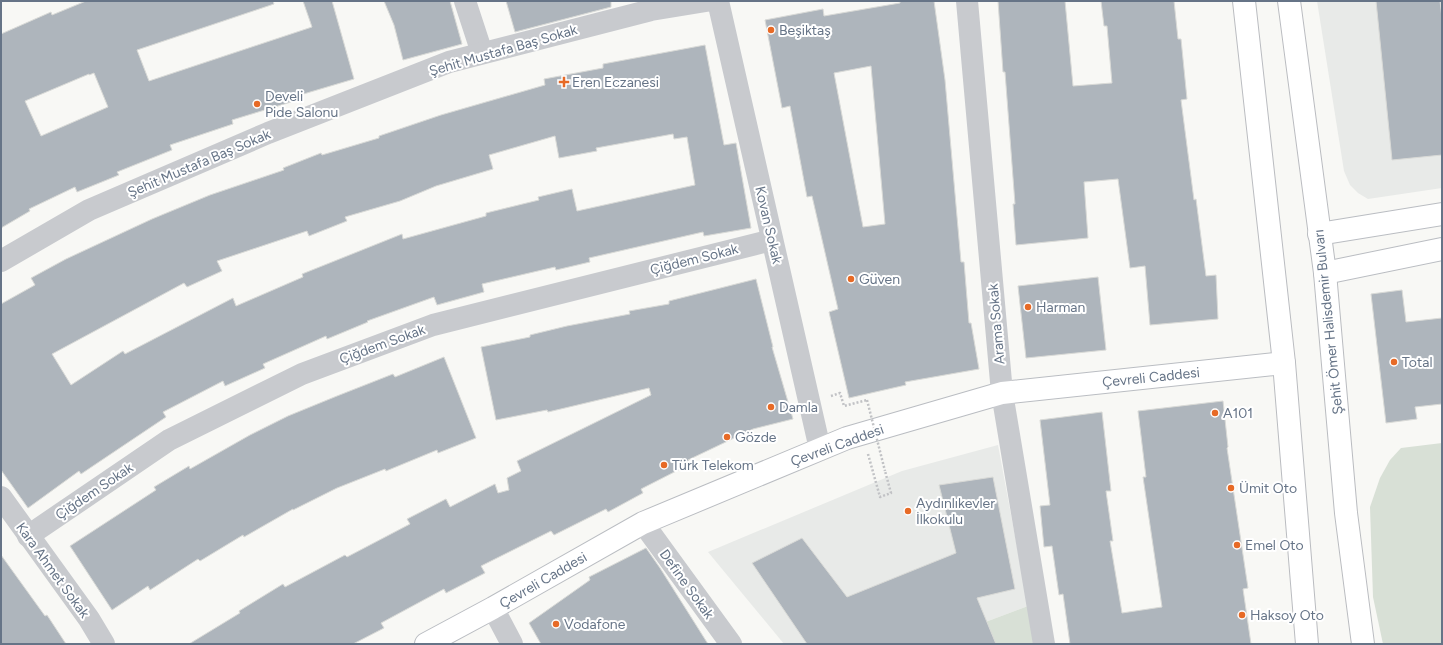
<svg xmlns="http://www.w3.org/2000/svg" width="1443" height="645" viewBox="0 0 1443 645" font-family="Figtree,sans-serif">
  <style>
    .built { fill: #e8eae8 }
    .green { fill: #d8e0d6 }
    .building { fill: #aeb5bc; stroke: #d9dad7; fill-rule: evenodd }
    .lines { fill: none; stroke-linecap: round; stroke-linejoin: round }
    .major-casing { stroke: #babdc2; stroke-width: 24 }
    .highway-casing { stroke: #babcc0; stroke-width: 24 }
    .path { stroke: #c1c2c5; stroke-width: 2.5; stroke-dasharray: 2 2; stroke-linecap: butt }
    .minor { stroke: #c8cace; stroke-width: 22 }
    .major { stroke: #fff; stroke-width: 22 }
    .highway { stroke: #fff; stroke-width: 22 }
    .path-bridge { stroke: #c1c2c5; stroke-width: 2.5; stroke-dasharray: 2 2; stroke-linecap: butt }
    .poi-dot { fill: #e76a26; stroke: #fff; stroke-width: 1.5 }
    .labels { text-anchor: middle; stroke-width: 4; stroke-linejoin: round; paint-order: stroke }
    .poi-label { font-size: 14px; fill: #667487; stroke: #fff; text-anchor: start }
    .street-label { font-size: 14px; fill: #667487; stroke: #fff }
  </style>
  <rect width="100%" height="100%" fill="#f8f8f5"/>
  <g class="built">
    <path d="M1317 1H1442V188L1368 199 1358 193 1350 185 1344 171Z"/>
    <path d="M998 445 1028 606 927 644H784L708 552 902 471Z"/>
  </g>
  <g class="green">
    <path d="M1442 443V644H1383L1373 597 1370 507 1380 478 1390 460 1401 448Z"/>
    <path d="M1028 606 1034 644H927Z"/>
  </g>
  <g class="building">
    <path d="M86 1H273L274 4 137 50 149 81 312 27 303 1H332L354 79 290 98 291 102 232 120 233 124 170 145 172 150 117 172 119 175 77 192 75 187 29 209 30 211 1 228V34L51 12 52 15ZM94 73 108 107 41 136 25 101 89 74V75Z"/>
    <path d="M384 1H450L462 44 403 60 394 25Z"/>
    <path d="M506 1H611V7L515 32Z"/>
    <path d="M900 1H934L945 80 961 262H964L969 323H971L979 369 905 382 906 385 849 398 829 312 838 309 812 196 807 197 790 106 782 108 765 20 823 9 824 16 900 3ZM871 66 885 224 863 227 834 73Z"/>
    <path d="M998 1H1065L1073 86 1112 83 1107 26H1104L1101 1H1174L1178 39H1181L1187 99 1181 100 1194 200 1196 199 1206 276 1216 275 1218 319 1150 325 1145 266 1130 268 1118 179 1084 182 1088 238 1016 245 1013 204H1015L1005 72H1003Z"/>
    <path d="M1376 1H1440L1442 18V155L1392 160Z"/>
    <path d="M705 45 724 145 736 143 751 228 704 236 703 232 589 258 590 262 556 270 555 267 482 284 484 292 437 305 434 297 367 321 368 322 327 339 326 336 263 364 265 368 225 386 223 381 163 412 166 417 81 474 79 471 28 508 1 470V304L35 285 31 278 66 259 152 219 210 195 284 170 283 168 321 153 322 155 379 138V136L441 115 545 85 544 79 603 68V64ZM673 134 674 139 687 137 695 185 577 211 572 189 538 197 539 200 486 213V216L403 239 402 234 302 274 303 277 236 306 233 298 125 354 123 351 71 385 52 354 184 283 187 287 222 271 217 261 307 231 309 236 347 221 345 217 400 201 436 186 493 169 489 155 555 136 559 158 597 151 596 148Z"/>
    <path d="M1098 277 1106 350 1026 358 1018 286Z"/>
    <path d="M756 279 773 347H772L793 419 753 429 688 460 690 464 641 489 643 493 608 512 606 509 554 535 551 531 481 566 485 573 446 593 444 589 381 623 384 628 353 644H189L240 613 239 611 283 584 285 587 345 555 347 557 410 524 407 519 446 499 450 507 495 484 498 493 509 490 507 478 521 471 517 461 651 395 649 388 548 412 547 410 496 420 481 347 530 337V335L567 326 630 314 629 311 669 304V301Z"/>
    <path d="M1402 290 1406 322 1442 318V404L1415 407 1417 419 1386 423 1371 294Z"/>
    <path d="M444 357 476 438 438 453 437 450 386 471 385 469 337 488 293 510V509L244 537 243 535 200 561 198 559 150 590 148 586 112 610 70 546 156 490 154 487 189 466 190 469 250 435 288 416 337 396 393 374 395 377Z"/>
    <path d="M1223 401 1228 447 1227 448 1248 588 1243 589 1251 644H1070L1063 594 1059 595 1052 546 1044 547 1040 506 1050 505 1040 420 1102 412 1111 491H1106L1113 541H1110L1122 613 1162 607 1143 477H1146L1138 411Z"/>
    <path d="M993 477 1015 589 977 598 996 644H807L752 563 802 538 847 597 956 553 939 485Z"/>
    <path d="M646 548 660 568 708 644H541L529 623 590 580 589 577Z"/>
    <path d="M1 555 45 616 47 615 66 644H1Z"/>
  </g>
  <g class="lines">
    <g class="major-casing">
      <g id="major">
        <path d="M1319 234 1442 214"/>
        <path d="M1325 273 1442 249"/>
        <path d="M426 644 493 608 643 523 847 438 1002 393 1284 363"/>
      </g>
    </g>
    <g class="highway-casing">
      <g id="highway">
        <path d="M1244 1 1284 363 1307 644"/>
        <path d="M1289 1 1325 273 1346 513 1363 644"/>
      </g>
    </g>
    <g class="path">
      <path d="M831 396 840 393 844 406 867 400"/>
      <path d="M868 454 880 497 891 493 885 471"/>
    </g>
    <g class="minor">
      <path d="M465 1 482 53"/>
      <path d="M718 1 820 449"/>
      <path d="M967 1 1002 393 1044 644"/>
      <path d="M1 261 89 210 268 133 449 62 651 10 706 1"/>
      <path d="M1 497 89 619 104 644"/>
      <path d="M643 523 731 644"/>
      <path d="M28 536 169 440 302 374 433 325 772 240"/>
      <path d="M493 608 512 644"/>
    </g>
    <use href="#major" class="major"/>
    <use href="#highway" class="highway"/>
    <path class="path-bridge" d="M867 400 885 471"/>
  </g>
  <g class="poi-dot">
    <circle cx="771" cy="30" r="4"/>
    <path d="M562 76h4v4h4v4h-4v4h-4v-4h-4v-4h4z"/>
    <circle cx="257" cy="104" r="4"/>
    <circle cx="851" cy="279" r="4"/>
    <circle cx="1028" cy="307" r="4"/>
    <circle cx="1394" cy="362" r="4"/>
    <circle cx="771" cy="407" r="4"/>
    <circle cx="1215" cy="413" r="4"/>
    <circle cx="727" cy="437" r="4"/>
    <circle cx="664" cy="465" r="4"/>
    <circle cx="1231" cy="488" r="4"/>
    <circle cx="908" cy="511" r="4"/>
    <circle cx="1237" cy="545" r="4"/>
    <circle cx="1242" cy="615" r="4"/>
    <circle cx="556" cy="624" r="4"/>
  </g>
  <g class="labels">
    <g class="poi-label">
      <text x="779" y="35">Beşiktaş</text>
      <text x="572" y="87">Eren Eczanesi</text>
      <text x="265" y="101">Develi<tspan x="265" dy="16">Pide Salonu</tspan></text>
      <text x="859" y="284">Güven</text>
      <text x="1036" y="312">Harman</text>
      <text x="1402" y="367">Total</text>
      <text x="779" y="412">Damla</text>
      <text x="1223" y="418">A101</text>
      <text x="735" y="442">Gözde</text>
      <text x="672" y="470">Türk Telekom</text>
      <text x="1239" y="493">Ümit Oto</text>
      <text x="916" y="508">Aydınlıkevler<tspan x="916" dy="16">İlkokulu</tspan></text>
      <text x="1245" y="550">Emel Oto</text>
      <text x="1250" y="620">Haksoy Oto</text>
      <text x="564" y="629">Vodafone</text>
    </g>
    <g class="street-label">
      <text transform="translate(503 50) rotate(-16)" y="5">Şehit Mustafa Baş Sokak</text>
      <text transform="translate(199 163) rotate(-23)" y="5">Şehit Mustafa Baş Sokak</text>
      <text transform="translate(769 225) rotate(77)" y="5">Kovan Sokak</text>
      <text transform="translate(694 259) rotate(-14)" y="5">Çiğdem Sokak</text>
      <text transform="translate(1328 322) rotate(-96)" y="5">Şehit Ömer Halisdemir Bulvarı</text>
      <text transform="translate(996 324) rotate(-95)" y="5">Arama Sokak</text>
      <text transform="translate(382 344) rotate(-20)" y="5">Çiğdem Sokak</text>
      <text transform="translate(1151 377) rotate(-6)" y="5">Çevreli Caddesi</text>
      <text transform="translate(837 445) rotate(-20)" y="5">Çevreli Caddesi</text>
      <text transform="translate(94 491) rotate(-34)" y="5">Çiğdem Sokak</text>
      <text transform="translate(53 570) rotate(54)" y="5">Kara Ahmet Sokak</text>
      <text transform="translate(543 580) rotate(-30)" y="5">Çevreli Caddesi</text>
      <text transform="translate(687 584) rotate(54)" y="5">Define Sokak</text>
    </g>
  </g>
  <rect width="1443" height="645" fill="none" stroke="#667487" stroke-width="4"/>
</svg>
